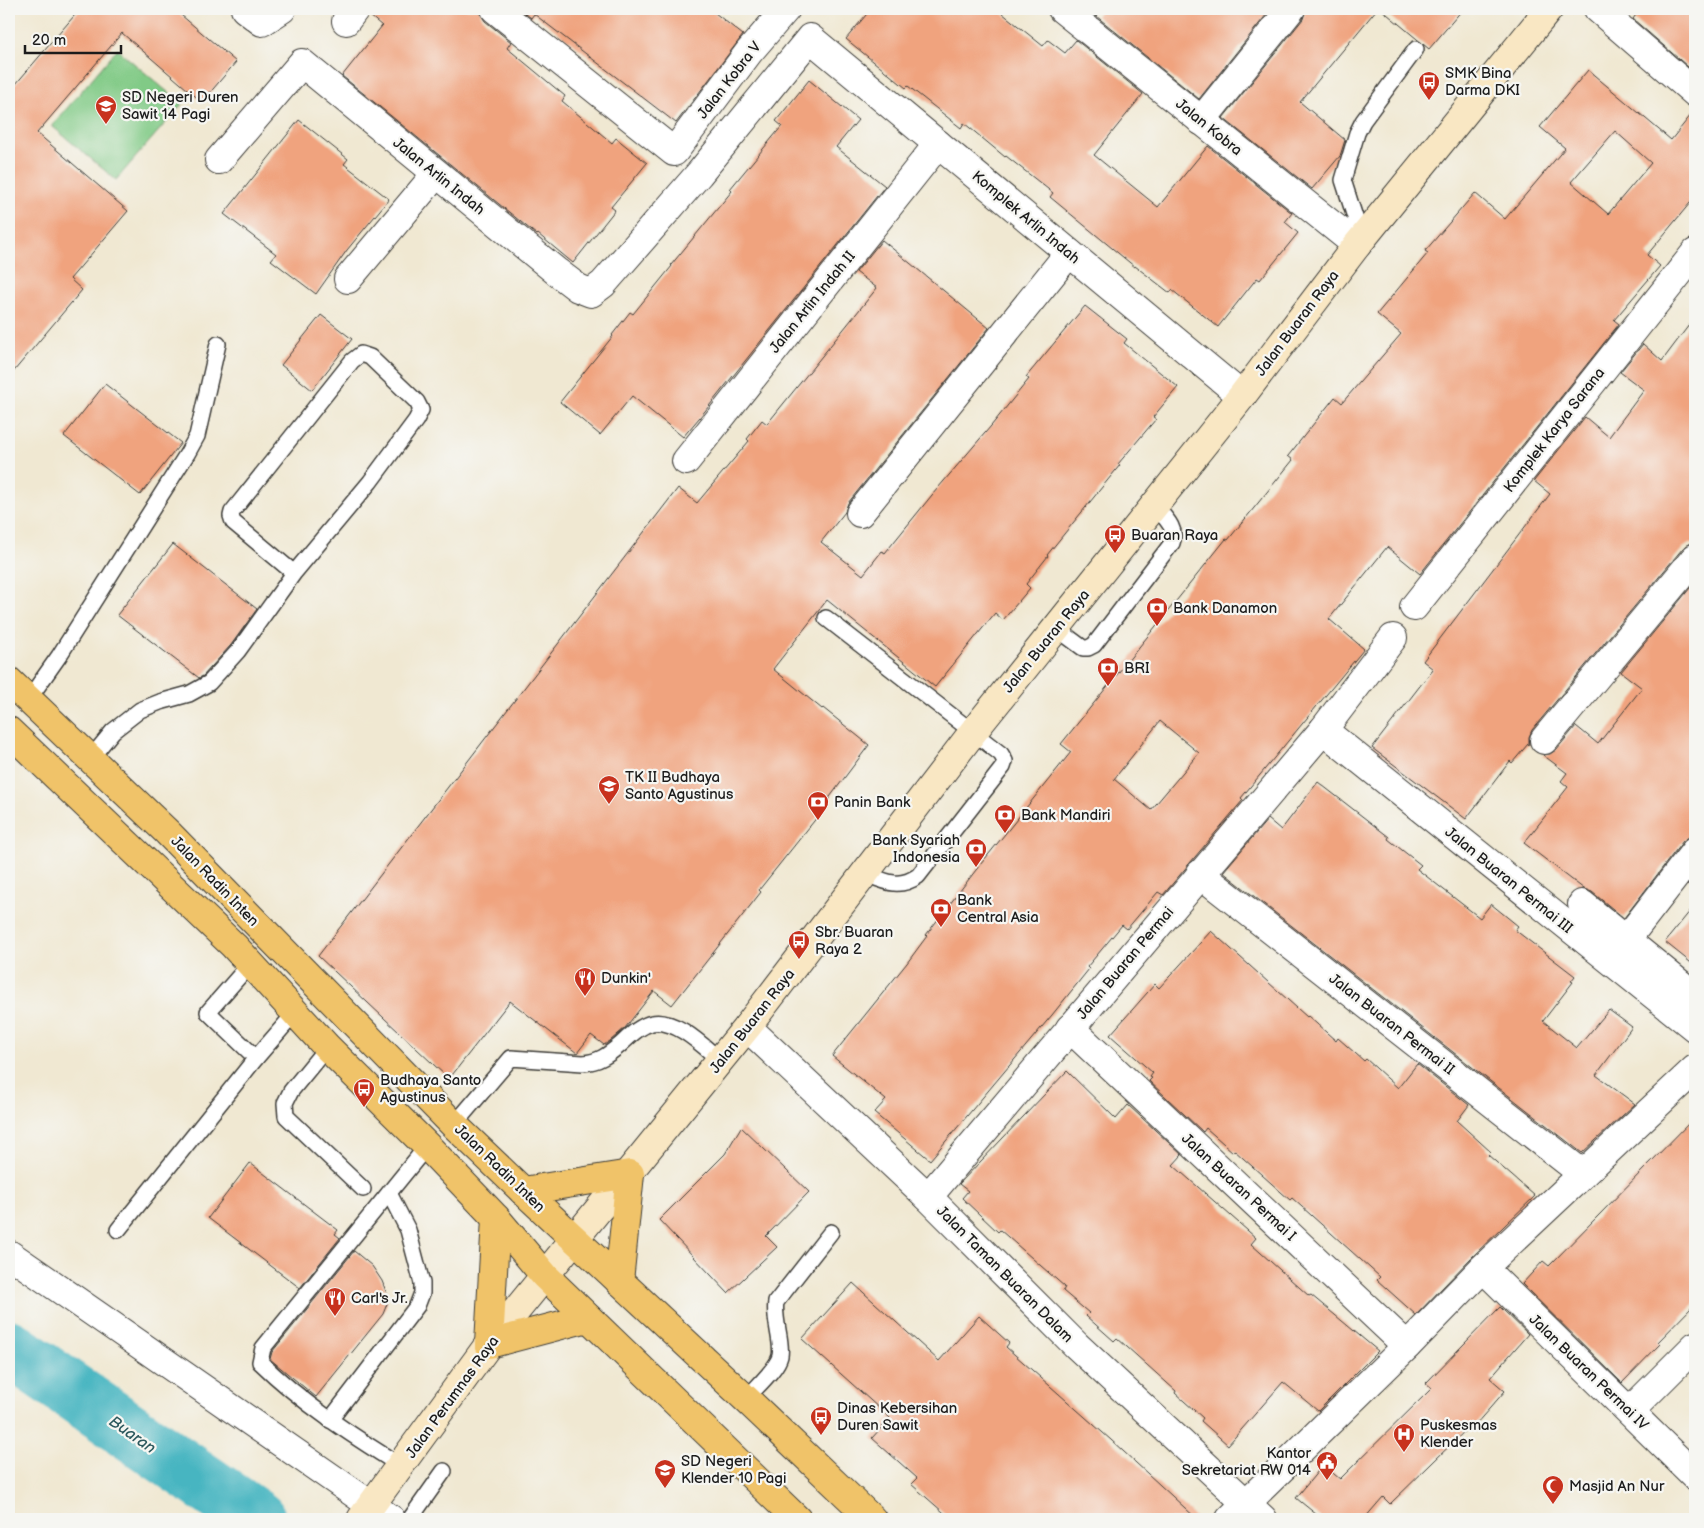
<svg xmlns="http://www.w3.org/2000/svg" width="1704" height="1528" viewBox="0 0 1704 1528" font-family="'Balsamiq Sans',sans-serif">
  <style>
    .green { fill: #81ca86; stroke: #4e7351 }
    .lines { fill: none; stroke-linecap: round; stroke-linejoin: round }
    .river { stroke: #47b5c1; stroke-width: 58 }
    .building { fill: #f0a37e; fill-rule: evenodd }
    .lane-casing { stroke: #3c3b37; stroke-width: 18 }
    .street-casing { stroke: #3c3b37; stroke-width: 30 }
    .secondary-casing { stroke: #3c3b37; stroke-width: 30 }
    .primary-casing { stroke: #3c3b37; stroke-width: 30 }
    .lane { stroke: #fff; stroke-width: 15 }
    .street { stroke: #fff; stroke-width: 28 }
    .secondary { stroke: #f9e7c3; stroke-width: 28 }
    .primary { stroke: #f0c369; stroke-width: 28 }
    .labels { text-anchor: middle; stroke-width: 4.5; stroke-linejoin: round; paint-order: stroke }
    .poi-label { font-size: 15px; fill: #1c1c1c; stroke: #f6f6f2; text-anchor: start }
    .street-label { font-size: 15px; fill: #1c1c1c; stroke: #f6f6f2 }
    .water-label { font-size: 16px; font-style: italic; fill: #2d595e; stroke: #f6f6f2 }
  </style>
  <rect width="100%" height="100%" fill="#f6f6f2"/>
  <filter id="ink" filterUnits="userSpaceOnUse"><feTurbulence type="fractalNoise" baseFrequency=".02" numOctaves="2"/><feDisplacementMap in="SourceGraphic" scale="10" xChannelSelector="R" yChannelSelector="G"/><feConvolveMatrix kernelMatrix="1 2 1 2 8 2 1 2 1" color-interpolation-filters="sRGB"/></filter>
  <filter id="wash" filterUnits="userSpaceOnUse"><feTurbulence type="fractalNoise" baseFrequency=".0096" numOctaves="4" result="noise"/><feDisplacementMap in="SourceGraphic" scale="20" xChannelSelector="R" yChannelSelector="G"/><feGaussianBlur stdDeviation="1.12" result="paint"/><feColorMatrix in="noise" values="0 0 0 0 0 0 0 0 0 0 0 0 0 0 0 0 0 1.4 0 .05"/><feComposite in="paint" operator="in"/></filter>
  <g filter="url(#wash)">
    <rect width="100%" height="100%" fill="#f0e8d2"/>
    <path class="green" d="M117 49 182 104 116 180 52 126Z"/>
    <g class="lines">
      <path class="river" d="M9 1348 257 1519"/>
    </g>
    <g id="blocks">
      <g class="building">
        <path d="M80 9H174L236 62 202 102 122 33 37 133 128 211 70 279 82 290 9 377V92Z"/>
        <path d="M370 9H480L481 15 485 21 511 42 507 48 565 96 562 101 612 143 616 138 647 163 611 207 615 210 573 263 538 234 537 235 342 76 382 26 369 15Z"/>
        <path d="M520 9H710L743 35 676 123 534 14 531 18Z"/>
        <path d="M871 9H997L1043 46 1048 40 1065 53 1076 40 1143 94 1094 155 1158 207 1208 146 1292 213 1285 222 1298 233 1260 280 1257 278 1218 327 1172 290 1170 293 1135 266V267L1050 197 1053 193 1006 156 1005 157 964 123 961 128 908 86 906 88 846 39Z"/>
        <path d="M1101 9H1271L1199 99 1096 16Z"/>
        <path d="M1306 9H1377L1300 102 1345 140 1340 156 1312 189 1223 118 1303 19Z"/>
        <path d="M1381 9H1463L1429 49Z"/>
        <path d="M1640 9H1695V73L1633 19Z"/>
        <path d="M1588 70 1671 140 1695 110V197L1647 255 1660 266 1614 320 1619 324 1420 574 1387 547 1329 619 1364 649 1241 798 1243 800 1163 895 1158 892 1127 929 1122 925 1087 967 1089 969 1052 1015 930 1160 874 1113 886 1100 832 1056 907 963 927 936 926 935 976 870 1071 752 1061 744 1226 539 1228 540 1293 460 1288 456 1335 397 1342 403 1401 334 1377 314 1428 253 1425 251 1475 193 1505 219 1565 148 1540 127ZM1615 131 1651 163 1608 214 1571 182ZM1160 721 1199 753 1151 810 1114 779Z"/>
        <path d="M809 80 858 120 836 147 885 186 705 411 683 437 632 396 600 435 560 402 613 336 612 335 630 312 633 314 672 266 671 265 732 191 730 189 782 126 776 121Z"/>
        <path d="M299 120 348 159 344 164 389 199 347 250 316 294 271 260 276 254 224 214Z"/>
        <path d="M882 240 989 328 848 503 845 512 821 542 863 575 882 551 885 553 932 495 991 426 1029 379 1026 377 1085 306 1127 339 1124 343 1178 387 1153 417 1156 419 1118 464 1120 465 1047 555 1048 556 1026 584 1030 588 1003 620 995 613 935 687 827 600 773 669 822 709 823 708 869 745 824 805 826 806 759 890 761 892 672 1005 654 991 625 1028 610 1041 604 1045 591 1035 577 1053 510 1001 449 1079 318 956 678 488 697 503 749 441 747 439 762 420 767 424 877 288 856 272Z"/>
        <path d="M321 315 352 339 312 390 281 365Z"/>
        <path d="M1695 317V543L1689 544 1683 548 1532 730 1529 737V745L1528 744 1512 763 1510 761 1466 819 1372 748 1433 669 1423 661 1550 494 1534 481 1585 417 1609 437 1644 390 1620 372 1643 344 1662 361Z"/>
        <path d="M105 384 181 443 140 495 64 436Z"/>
        <path d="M173 544 257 609 231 645 203 676 199 678 117 615Z"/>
        <path d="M1695 582V836L1689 837 1683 841 1624 918 1592 892 1584 889 1524 843 1568 787 1561 781 1567 773 1543 755 1550 754 1556 750 1576 726 1598 744 1642 688 1621 672Z"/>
        <path d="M1318 782 1389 837 1388 839 1421 865 1417 869 1480 918 1491 904 1518 926 1515 930 1575 976 1571 981 1573 982 1543 1021 1577 1048 1609 1010 1632 1027 1596 1075 1635 1104 1582 1153 1223 872 1268 819 1281 830Z"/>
        <path d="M1695 905V966L1665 942Z"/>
        <path d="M1211 931 1307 1017 1308 1016 1336 1041 1338 1038 1364 1061 1366 1059 1398 1088 1417 1064 1469 1105 1457 1121 1491 1152 1488 1155 1535 1196 1472 1257 1416 1315 1377 1280 1380 1277 1292 1198 1290 1200 1234 1150 1233 1152 1206 1128 1203 1132 1149 1081 1152 1078 1150 1077 1153 1073 1110 1035 1155 984 1159 988Z"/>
        <path d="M1067 1071 1116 1119 1128 1105 1182 1155 1173 1165 1256 1238 1251 1244 1309 1296 1311 1295 1378 1351 1318 1411 1283 1382 1228 1445 1201 1421 1203 1418 1175 1393 1176 1391 1117 1338 1114 1341 1086 1316 1089 1313 1063 1291 1065 1287 1000 1230 998 1232 962 1198 968 1191 959 1184Z"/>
        <path d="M1695 1117V1304L1658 1342 1660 1344 1622 1383 1522 1284 1543 1261 1549 1266Z"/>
        <path d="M741 1127 809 1192 766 1236 777 1247 728 1293 659 1220 725 1154Z"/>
        <path d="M250 1163 338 1230 335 1234 340 1238 300 1288 208 1218Z"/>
        <path d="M354 1251 372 1266 382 1281 387 1294V1304L383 1314 316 1397 270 1359 272 1352Z"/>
        <path d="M853 1283 939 1361 979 1316 1009 1343 1006 1347 1111 1440 1197 1519H951L911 1484 917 1478 872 1438 890 1418 802 1339Z"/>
        <path d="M1500 1307 1528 1334 1490 1378 1505 1391 1475 1425 1473 1423 1390 1504 1383 1497 1364 1519H1322L1296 1498 1323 1465 1340 1479 1432 1388 1426 1383Z"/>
      </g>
    </g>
  </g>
  <g filter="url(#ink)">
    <use href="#blocks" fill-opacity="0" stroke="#3c3b37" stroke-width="1"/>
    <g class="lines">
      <g class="lane-casing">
        <g id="lane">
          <path d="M1362 239 1343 180 1357 133 1363 121 1416 49"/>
          <path d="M826 618 1001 754 1005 761 1003 767 918 876C899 889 886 882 866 874"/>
          <path d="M1056 628 1083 648H1088L1094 645 1172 543C1178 528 1164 517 1154 505"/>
          <path d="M28 700 59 656 187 454 197 436 218 344"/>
          <path d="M90 759 113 731 140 710 160 702 189 694 209 683 238 651 294 573 370 482 416 420 421 410 417 402 370 357 361 354 352 361 232 512 231 516 233 522 294 573"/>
          <path d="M250 964 208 1012 256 1058"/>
          <path d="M327 1047 291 1091 285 1103 286 1116 363 1189"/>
          <path d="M454 1125 511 1058 583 1063C599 1062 608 1055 620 1045 629 1037 639 1026 652 1023 676 1018 704 1047 721 1061"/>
          <path d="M118 1230 256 1058 295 1013"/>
          <path d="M746 1399C755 1388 777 1369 780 1356 783 1342 773 1319 776 1302L831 1232"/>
          <path d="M330 1420 417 1306 422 1293V1283L408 1230 389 1193"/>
          <path d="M401 1466C351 1435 302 1403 260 1362L263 1348 427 1146"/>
          <path d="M410 1519 444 1471"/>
        </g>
      </g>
      <g class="street-casing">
        <g id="street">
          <path d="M245 9 262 22 282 9"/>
          <path d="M495 9 674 152 749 52 786 9"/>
          <path d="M1062 9 1357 245"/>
          <path d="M1598 9 1695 93"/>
          <path d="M346 21 355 9"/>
          <path d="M1201 121 1291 9"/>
          <path d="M219 160 302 63 557 272 578 288 591 293 603 284 699 174 810 38 1242 396"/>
          <path d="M348 279 436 174"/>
          <path d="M686 461 938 144"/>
          <path d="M860 513 1069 253"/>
          <path d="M1414 607 1695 253"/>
          <path d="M1323 730 1695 1028"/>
          <path d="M1544 740 1695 558"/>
          <path d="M1200 874 1583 1174"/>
          <path d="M1582 904 1695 996"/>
          <path d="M1626 940 1695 851"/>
          <path d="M747 1027 928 1197 1076 1345 1263 1519"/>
          <path d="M1070 1028 1407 1346"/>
          <path d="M928 1197 1323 730 1393 638"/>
          <path d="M9 1254 391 1519"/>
          <path d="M1483 1268 1695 1476"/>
          <path d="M1630 1411 1695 1346"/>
          <path d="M1230 1519 1407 1346 1483 1268 1695 1069"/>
        </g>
      </g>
      <g class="secondary-casing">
        <path id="secondary" d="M361 1519 489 1344 747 1027 973 732 1242 396 1357 245 1549 9"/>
      </g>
      <g class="primary-casing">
        <g id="primary">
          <path d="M9 681 167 832 454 1125 523 1191 746 1399 872 1519"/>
          <path d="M9 731 234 946 327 1047 427 1146 496 1218 545 1276 797 1519"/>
          <path d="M523 1191 630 1174 619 1281"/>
          <path d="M496 1218 489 1344 588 1318"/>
        </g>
      </g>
      <use href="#lane" class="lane"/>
      <use href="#street" class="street"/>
      <use href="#secondary" class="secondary"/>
      <use href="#primary" class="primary"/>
    </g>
  </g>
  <defs>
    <g id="bus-pin" transform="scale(1.125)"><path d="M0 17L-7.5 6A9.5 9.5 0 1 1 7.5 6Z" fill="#c8321e" stroke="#f6f6f2"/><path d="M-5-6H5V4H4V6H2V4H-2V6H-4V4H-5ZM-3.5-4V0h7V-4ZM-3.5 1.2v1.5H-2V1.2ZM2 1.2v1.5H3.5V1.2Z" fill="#fff"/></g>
    <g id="school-pin" transform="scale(1.125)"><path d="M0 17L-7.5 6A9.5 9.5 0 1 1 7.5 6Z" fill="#c8321e" stroke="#f6f6f2"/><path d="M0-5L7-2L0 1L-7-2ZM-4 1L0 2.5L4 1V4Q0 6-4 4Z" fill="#fff"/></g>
    <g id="bank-pin" transform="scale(1.125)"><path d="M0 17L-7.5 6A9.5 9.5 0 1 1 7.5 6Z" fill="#c8321e" stroke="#f6f6f2"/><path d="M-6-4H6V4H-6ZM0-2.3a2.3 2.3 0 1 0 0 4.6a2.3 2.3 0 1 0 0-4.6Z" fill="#fff"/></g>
    <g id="restaurant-pin" transform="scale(1.125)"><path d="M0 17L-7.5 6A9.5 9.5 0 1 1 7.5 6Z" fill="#c8321e" stroke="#f6f6f2"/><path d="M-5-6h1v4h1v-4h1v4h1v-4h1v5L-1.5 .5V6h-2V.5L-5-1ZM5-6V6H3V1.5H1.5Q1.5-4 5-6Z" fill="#fff"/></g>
    <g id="hospital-pin" transform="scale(1.125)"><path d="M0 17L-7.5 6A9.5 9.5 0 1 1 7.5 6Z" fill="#c8321e" stroke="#f6f6f2"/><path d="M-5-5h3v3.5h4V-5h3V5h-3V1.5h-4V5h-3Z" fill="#fff"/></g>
    <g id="civic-pin" transform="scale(1.125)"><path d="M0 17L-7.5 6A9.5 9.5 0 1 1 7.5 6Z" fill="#c8321e" stroke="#f6f6f2"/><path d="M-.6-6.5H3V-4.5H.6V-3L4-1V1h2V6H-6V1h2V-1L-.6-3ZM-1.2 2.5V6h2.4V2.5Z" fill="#fff"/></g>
    <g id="mosque-pin" transform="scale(1.125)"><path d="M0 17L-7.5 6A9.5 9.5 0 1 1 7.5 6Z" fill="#c8321e" stroke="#f6f6f2"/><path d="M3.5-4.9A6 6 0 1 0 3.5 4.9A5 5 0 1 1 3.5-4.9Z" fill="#fff"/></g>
  </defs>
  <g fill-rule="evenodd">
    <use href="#bus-pin" x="1429" y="82"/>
    <use href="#school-pin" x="106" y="106"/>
    <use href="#bus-pin" x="1115" y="535"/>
    <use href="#bank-pin" x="1157" y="608"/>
    <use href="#bank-pin" x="1108" y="668"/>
    <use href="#school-pin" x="609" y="786"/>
    <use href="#bank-pin" x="818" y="802"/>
    <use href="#bank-pin" x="1005" y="815"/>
    <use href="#bank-pin" x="976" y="849"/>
    <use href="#bank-pin" x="941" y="909"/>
    <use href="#bus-pin" x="799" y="941"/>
    <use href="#restaurant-pin" x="585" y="978"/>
    <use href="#bus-pin" x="364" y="1089"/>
    <use href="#restaurant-pin" x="335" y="1298"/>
    <use href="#bus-pin" x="821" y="1417"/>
    <use href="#hospital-pin" x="1404" y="1434"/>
    <use href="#civic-pin" x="1327" y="1462"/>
    <use href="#school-pin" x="665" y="1470"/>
    <use href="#mosque-pin" x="1553" y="1486"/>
  </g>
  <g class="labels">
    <g class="poi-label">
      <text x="1445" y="78">SMK Bina<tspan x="1445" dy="17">Darma DKI</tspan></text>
      <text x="122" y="102">SD Negeri Duren<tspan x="122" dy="17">Sawit 14 Pagi</tspan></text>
      <text x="1131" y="540">Buaran Raya</text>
      <text x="1173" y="613">Bank Danamon</text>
      <text x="1124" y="673">BRI</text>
      <text x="625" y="782">TK II Budhaya<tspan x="625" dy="17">Santo Agustinus</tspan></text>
      <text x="834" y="807">Panin Bank</text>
      <text x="1021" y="820">Bank Mandiri</text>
      <text x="960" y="845" text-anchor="end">Bank Syariah<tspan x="960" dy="17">Indonesia</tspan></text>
      <text x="957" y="905">Bank<tspan x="957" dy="17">Central Asia</tspan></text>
      <text x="815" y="937">Sbr. Buaran<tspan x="815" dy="17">Raya 2</tspan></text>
      <text x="601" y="983">Dunkin'</text>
      <text x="380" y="1085">Budhaya Santo<tspan x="380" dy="17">Agustinus</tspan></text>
      <text x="351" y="1303">Carl's Jr.</text>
      <text x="837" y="1413">Dinas Kebersihan<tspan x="837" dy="17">Duren Sawit</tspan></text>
      <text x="1420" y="1430">Puskesmas<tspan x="1420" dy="17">Klender</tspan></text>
      <text x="1311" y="1458" text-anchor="end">Kantor<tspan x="1311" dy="17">Sekretariat RW 014</tspan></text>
      <text x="681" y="1466">SD Negeri<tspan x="681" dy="17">Klender 10 Pagi</tspan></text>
      <text x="1569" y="1491">Masjid An Nur</text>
    </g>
    <g class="street-label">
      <text transform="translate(729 80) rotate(-52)" y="5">Jalan Kobra V</text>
      <text transform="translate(1209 127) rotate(39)" y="5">Jalan Kobra</text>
      <text transform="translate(439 176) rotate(39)" y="5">Jalan Arlin Indah</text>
      <text transform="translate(1026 217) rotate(40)" y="5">Komplek Arlin Indah</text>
      <text transform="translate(812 302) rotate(-51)" y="5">Jalan Arlin Indah II</text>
      <text transform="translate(1297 323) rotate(-53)" y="5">Jalan Buaran Raya</text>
      <text transform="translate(1554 430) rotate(-52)" y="5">Komplek Karya Sarana</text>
      <text transform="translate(1046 641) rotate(-51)" y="5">Jalan Buaran Raya</text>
      <text transform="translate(1509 880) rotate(39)" y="5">Jalan Buaran Permai III</text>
      <text transform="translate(215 881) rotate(46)" y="5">Jalan Radin Inten</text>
      <text transform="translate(1125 963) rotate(-50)" y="5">Jalan Buaran Permai</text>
      <text transform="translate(752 1021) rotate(-52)" y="5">Jalan Buaran Raya</text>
      <text transform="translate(1392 1024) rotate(38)" y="5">Jalan Buaran Permai II</text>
      <text transform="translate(500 1168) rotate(44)" y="5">Jalan Radin Inten</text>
      <text transform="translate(1239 1187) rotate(43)" y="5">Jalan Buaran Permai I</text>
      <text transform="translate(1005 1274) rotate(45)" y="5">Jalan Taman Buaran Dalam</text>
      <text transform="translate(1589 1372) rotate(44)" y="5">Jalan Buaran Permai IV</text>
      <text transform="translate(452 1397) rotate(-54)" y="5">Jalan Perumnas Raya</text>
    </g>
    <g class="water-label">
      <text transform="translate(133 1434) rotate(35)" y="6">Buaran</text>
    </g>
  </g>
  <rect width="1704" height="1528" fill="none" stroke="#f6f6f2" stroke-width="30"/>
  <path d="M25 45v8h96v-8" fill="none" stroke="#1c1c1c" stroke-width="2.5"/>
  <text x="32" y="45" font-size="15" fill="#1c1c1c" stroke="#f6f6f2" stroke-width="4" paint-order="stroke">20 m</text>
</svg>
